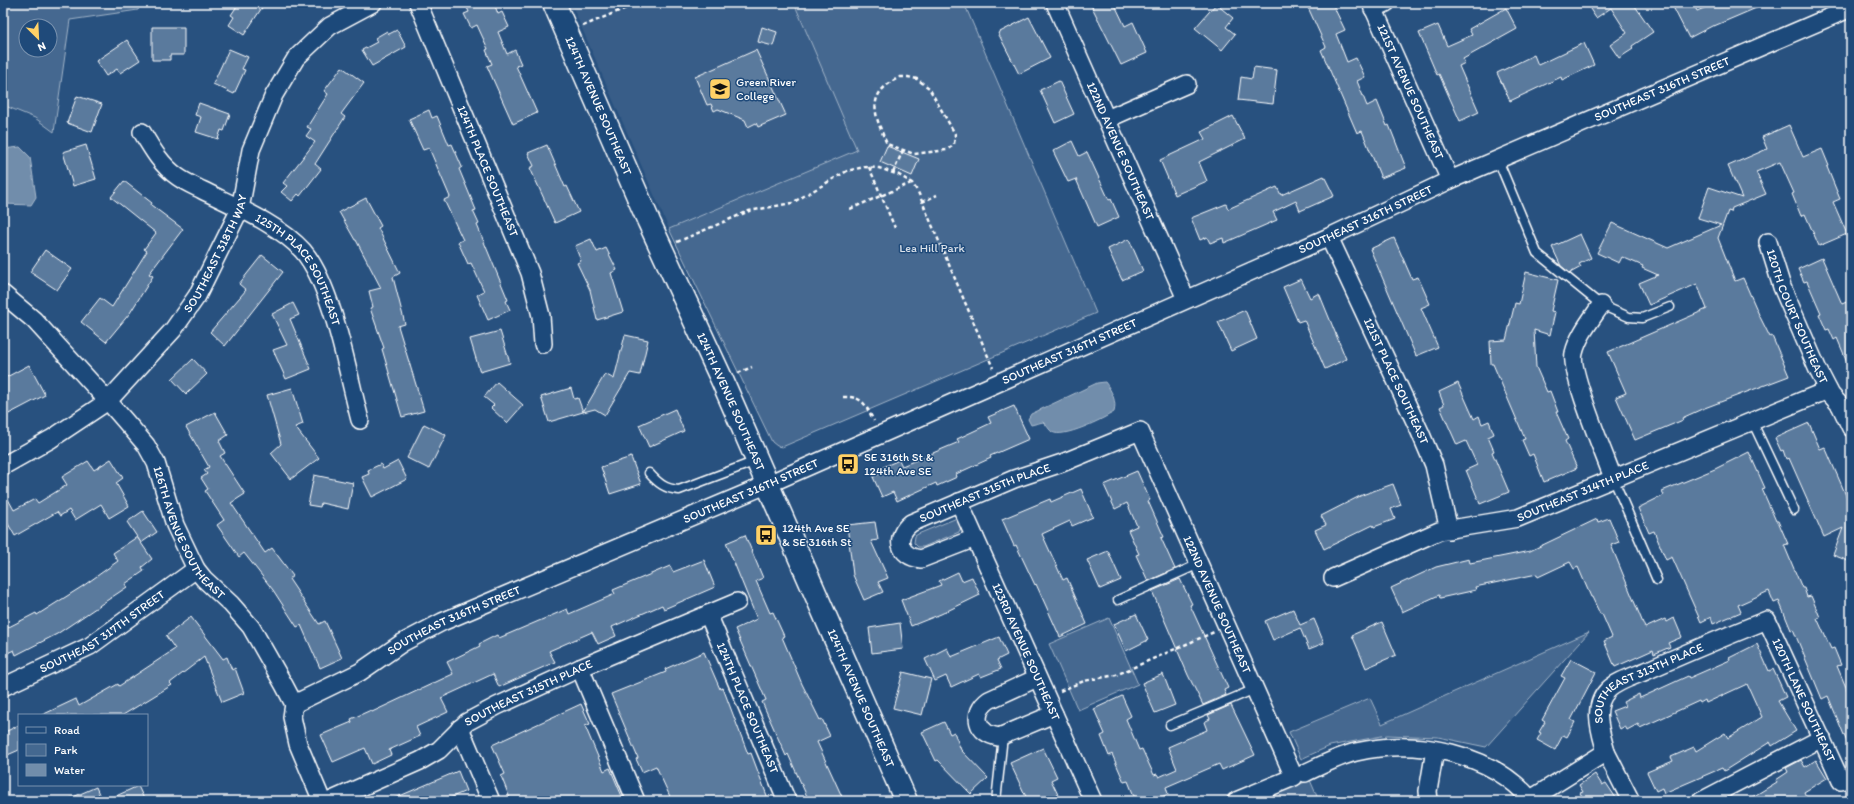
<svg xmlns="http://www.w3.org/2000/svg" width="1854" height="804" viewBox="0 0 1854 804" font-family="Itim,sans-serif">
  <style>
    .built { fill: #375d88 }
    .green { fill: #446890; stroke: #a2b4c8; fill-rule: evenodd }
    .water { fill: #718dab; stroke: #aabbcd }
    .building { fill: #5a7a9d; stroke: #fff }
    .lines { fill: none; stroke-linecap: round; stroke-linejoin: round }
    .lane-casing { stroke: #fff; stroke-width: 11 }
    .street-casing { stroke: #fff; stroke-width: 20 }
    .secondary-casing { stroke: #fff; stroke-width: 25 }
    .path { stroke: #fff; stroke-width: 2.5; stroke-dasharray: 4 3; stroke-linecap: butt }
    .lane { stroke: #1f4a7a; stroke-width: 8 }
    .street { stroke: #1f4a7a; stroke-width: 17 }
    .secondary { stroke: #1f4a7a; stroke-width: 22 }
    .labels { text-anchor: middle; stroke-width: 3; stroke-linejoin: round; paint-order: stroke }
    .poi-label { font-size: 12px; fill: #fff; stroke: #1f4a7a; text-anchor: start }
    .street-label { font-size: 12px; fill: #fff; stroke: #1f4a7a }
    .park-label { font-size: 12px; fill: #dae1e9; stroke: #1f4a7a }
  </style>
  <rect width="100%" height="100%" fill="#28517f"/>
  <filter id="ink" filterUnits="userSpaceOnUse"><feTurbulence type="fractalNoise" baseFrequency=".025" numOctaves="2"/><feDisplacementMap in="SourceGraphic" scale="8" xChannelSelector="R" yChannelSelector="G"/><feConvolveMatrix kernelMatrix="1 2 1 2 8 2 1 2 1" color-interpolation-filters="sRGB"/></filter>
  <g filter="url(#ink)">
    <path class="built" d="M571 3H794L858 150 669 229Z"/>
    <g class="green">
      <path d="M3 3H141L138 10 70 20 54 132 35 118 3 105ZM26 26H50V50H26Z"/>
      <path d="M794 3H964L1096 313 782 447 777 446 772 442 669 229 857 150Z"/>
      <path d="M957 518 962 525 959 532 923 547H918L914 543 915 536 918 534Z"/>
      <path d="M1109 618 1138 684 1078 710 1049 644Z"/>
      <path d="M1589 632 1486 747 1438 737 1387 735 1330 746 1301 759 1289 732 1370 698 1382 724Z"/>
      <path d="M1310 780 1319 801H1259Z"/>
    </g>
    <g class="water">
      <path d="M20 147 30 157 36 197 31 205 3 204V149Z"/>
      <path d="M1105 382C1112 391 1117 402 1114 412 1103 419 1063 439 1052 432 1049 430 1047 425 1043 422L1031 425 1028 419 1031 414 1097 383Z"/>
    </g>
    <g class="building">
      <path d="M239 3H265L244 35 229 25 234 17 231 15Z"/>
      <path d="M465 3H494L498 14 502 12 509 27 498 32 507 54 515 50 521 64 516 66 537 113 513 124 487 66 492 64 486 50 488 49 477 25 471 28 464 14 469 12Z"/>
      <path d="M1090 3H1114L1125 26 1133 22 1147 53 1121 65Z"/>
      <path d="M1306 3H1332L1345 30 1336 34 1347 62 1356 58 1365 77 1357 81 1367 106 1377 101 1387 126 1389 125 1406 168 1381 178 1362 131 1357 133 1321 50 1326 47Z"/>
      <path d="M1586 3H1633L1653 32 1632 46 1633 49 1619 58 1610 45 1627 33 1611 8 1596 18Z"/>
      <path d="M1671 3H1693L1697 11 1716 3H1768L1714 26V25L1689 38Z"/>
      <path d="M1216 4 1233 18 1226 27 1235 34 1222 50 1195 28Z"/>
      <path d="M1506 8 1517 29 1463 59 1465 63 1459 66 1479 112 1460 121 1439 74 1437 75 1419 33 1438 25 1447 46 1472 35 1469 29Z"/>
      <path d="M1029 17 1050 58 1019 74 998 33Z"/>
      <path d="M152 27H184V55H170V60H152Z"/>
      <path d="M762 27 777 32 773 46 758 42Z"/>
      <path d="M397 30 406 47 372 66 362 50 377 42 375 38 387 31 389 34Z"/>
      <path d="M127 40 140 60 120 73 117 69 106 76 96 61Z"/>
      <path d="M1584 43 1594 65 1562 80 1561 77 1510 101 1497 73 1534 55 1538 65Z"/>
      <path d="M229 49 248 57 242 69 245 70 234 94 213 84Z"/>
      <path d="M756 50 786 115 758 127 756 123 748 127 745 120 718 109 714 111 711 104 707 105 695 77Z"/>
      <path d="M342 67 364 83 341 114 345 117 315 164 321 169 300 196 298 194 292 201 281 192 287 186 283 183 315 142 306 136 311 129 307 127 328 94 324 91Z"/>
      <path d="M1254 67 1277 70 1273 104 1238 100 1241 77 1252 79Z"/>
      <path d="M1059 81 1074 114 1055 123 1040 90Z"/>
      <path d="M77 96 102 104 92 132 67 123Z"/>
      <path d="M199 103 230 114 224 131 221 130 218 139 196 132 201 117 195 115Z"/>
      <path d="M429 110 432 118 437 116 449 145 452 144 462 167 459 169 476 210 473 211 479 224 477 225 508 300 506 301 510 310 488 320 477 295 484 291 471 263 468 264 458 242 463 240 444 200 450 197 429 148 423 150 409 119Z"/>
      <path d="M1233 116 1245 139 1199 162 1207 181 1175 195 1160 160 1205 139 1201 132Z"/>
      <path d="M1789 125 1803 157 1822 149 1829 166 1827 167 1840 199 1833 202 1847 234 1819 246 1805 214 1801 216 1792 194 1794 193 1780 162 1756 172 1766 194 1732 208 1731 212 1728 211 1718 238 1735 281 1743 278 1760 317 1770 337 1772 336 1789 376 1702 409 1682 418 1683 420 1635 440 1616 397 1626 393 1608 352 1707 309 1697 284 1649 305 1639 283 1658 275 1642 268 1643 266 1622 257 1619 263 1597 253 1612 223 1668 248 1721 225 1698 218 1709 187 1742 198 1728 166 1767 149 1762 137Z"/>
      <path d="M1072 141 1079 156 1087 152 1109 200 1111 199 1119 217 1097 227 1076 179 1068 182 1053 151Z"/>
      <path d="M86 145 96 179 73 186 63 152Z"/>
      <path d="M547 145 565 187 567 186 579 212 555 223 530 168 534 166 528 153Z"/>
      <path d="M887 146 919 159 912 176 880 162Z"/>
      <path d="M1324 176 1334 196 1300 211 1296 201 1273 212 1277 220 1224 243 1223 238 1210 243 1207 237 1200 240 1191 218 1226 204 1228 209 1277 187 1281 195Z"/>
      <path d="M124 181 152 203 151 205 183 229 149 274 153 276 130 313 106 342 81 322 100 298 112 307 147 251 144 249 156 233 111 197Z"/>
      <path d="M366 198 381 226 378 228 400 273 393 277 405 324 398 326 424 411 402 417 382 349 384 348 370 308 373 307 369 291 381 288 356 240H355L339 212Z"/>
      <path d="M1580 234 1591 258 1579 264 1581 267 1570 273 1561 266 1552 247Z"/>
      <path d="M1394 238 1412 279 1418 277 1430 304 1421 308 1438 347 1416 356 1370 249Z"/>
      <path d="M591 239 597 252 606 248 617 270 611 273 623 312 597 320 590 290 577 263 581 261 575 246Z"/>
      <path d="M1129 239 1143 271 1122 280 1108 249Z"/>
      <path d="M45 250 72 269 57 290 30 272Z"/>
      <path d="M262 255 283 272 225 346 210 332 246 290 239 284Z"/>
      <path d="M1822 258 1842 304 1851 300V371L1837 338 1834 340 1829 329 1826 330 1819 314 1821 313 1807 281 1804 282 1798 269Z"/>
      <path d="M1526 272 1558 280 1551 311 1555 312 1550 335 1534 330 1536 367 1547 392 1550 391 1558 412H1556L1568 439 1565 441 1577 468 1544 482 1533 454 1529 456 1522 440 1525 439 1493 364H1491L1490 341 1506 340 1515 303 1519 304Z"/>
      <path d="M1301 279 1310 298 1319 293 1346 359 1325 369 1304 320 1298 322 1283 287Z"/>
      <path d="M293 303 299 315 290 319 311 369 286 379 273 350 287 345 272 314Z"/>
      <path d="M1245 310 1257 339 1231 351 1218 322Z"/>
      <path d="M500 331 510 363 480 372 470 339Z"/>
      <path d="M625 335 648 340 640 375 630 373 605 415 595 409 583 412 605 374 614 379Z"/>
      <path d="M193 359 207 374 186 394 172 379Z"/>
      <path d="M29 365 45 395 3 417V379Z"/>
      <path d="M497 382 523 405 507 423 491 408 494 405 484 397Z"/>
      <path d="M1458 383 1474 419 1479 416 1482 424 1489 421 1494 434 1488 437 1494 451 1492 452 1509 492 1480 504 1466 470 1477 465 1466 441 1457 445 1440 407 1444 405 1439 392Z"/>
      <path d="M292 388 303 424 295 427 319 458 291 479 271 453 281 444 267 395Z"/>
      <path d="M571 388 574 399 578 398 583 412 549 422 541 397Z"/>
      <path d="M1014 406 1029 439 990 456 991 458 956 474 957 477 937 486 936 483 897 501 893 492 882 497 873 477 883 472 881 468 899 460 902 466 959 442 957 439 991 423 988 417Z"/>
      <path d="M675 409 684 431 649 447 639 425Z"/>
      <path d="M215 412 228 435 219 441 225 453 220 456 245 494 231 503 265 553 272 548 293 576 289 579 319 624 325 621 342 658 320 668 301 625 297 627 273 590 244 553 239 557 217 525 224 520 205 491 208 489 201 478 207 474 204 470 209 467 186 427Z"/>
      <path d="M1809 423 1820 449 1825 447 1848 500 1851 498V562L1833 555 1843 528 1824 537 1789 458 1786 459 1783 450 1781 451 1775 438Z"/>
      <path d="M424 424 446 435 429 469 407 458Z"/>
      <path d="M1749 452 1765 488 1762 489 1776 521H1778L1788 544 1784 545 1802 588H1804L1807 597 1811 596 1820 617 1817 618 1831 649 1834 648 1841 665 1837 666 1851 699V752L1828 696 1822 699 1793 629 1791 630 1779 601 1774 603 1769 591 1738 605 1741 612 1713 624 1711 617 1701 622 1672 557 1666 560 1654 531 1649 533 1638 508 1664 495 1662 491 1715 469Z"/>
      <path d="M631 457 641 484 610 494 601 467Z"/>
      <path d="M111 459 123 478 116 483 129 506 109 518 101 504 75 520 69 510 60 516 57 512 15 536 3 515V490L14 510 35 499 38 503 67 485 62 477 88 461 94 470Z"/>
      <path d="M398 461 407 479 372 497 362 477 369 474 368 470 381 464 383 469Z"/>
      <path d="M1137 471 1150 500 1148 501 1164 537 1161 538 1175 569 1148 581 1136 555 1139 554 1128 530 1137 526 1127 503 1115 509 1104 485Z"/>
      <path d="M314 475 353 483 348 509 321 503 320 507 308 505Z"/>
      <path d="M1393 484 1401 505 1391 509 1395 519 1374 527 1373 525 1324 549 1315 530 1326 525 1321 516 1362 495Z"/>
      <path d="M1081 489 1093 517 1072 526 1070 521 1042 534 1063 580 1067 578 1087 624 1060 637 1036 584 1035 585 1016 545 1014 546 1002 519 1050 499 1051 502Z"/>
      <path d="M143 511 157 532 141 543 127 522Z"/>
      <path d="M1609 518 1619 542 1611 545 1645 628 1665 619 1667 622 1674 618 1682 637 1668 643 1670 647 1654 654 1653 650 1615 667 1604 641 1612 637 1602 614H1600L1592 597H1591L1578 567 1574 569 1570 562 1538 577 1537 574 1475 587 1476 590 1440 598 1439 595 1402 612 1391 588 1436 567 1469 559 1470 563 1530 551 1597 519 1598 522Z"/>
      <path d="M875 522 878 540 871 541 888 578 878 582 883 592 864 600 853 575 847 525Z"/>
      <path d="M745 535 763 578 756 581 770 613 773 612 784 636 782 637 802 684 820 720 822 719 830 736 817 742 844 801H809L788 754 786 756 762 702 766 700 735 629 757 619 726 543Z"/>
      <path d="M137 537 152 559 142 567 144 571 125 584 127 587 57 634 16 655 14 650 3 655V630L36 613 37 615 83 586 118 561 113 553Z"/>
      <path d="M1108 551 1121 580 1100 589 1087 560Z"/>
      <path d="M704 560 715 587 664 609 662 605 612 627 616 636 598 644 592 632 549 651 555 662 499 687 493 674 441 698 448 712 416 727 420 736 389 750 391 755 372 764 365 748 333 762 321 735 352 722 351 719 371 710 372 712 453 674 447 662 480 646 479 644 497 635 499 638 567 609 569 614 615 594 613 590 670 566 673 572Z"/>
      <path d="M958 572 962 581 972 577 980 595 941 614 911 626 901 600 941 585 939 581Z"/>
      <path d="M1180 579 1192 604 1190 605 1228 688 1224 690 1226 695 1203 705 1188 675 1152 591Z"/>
      <path d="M1293 609 1300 625 1314 619 1324 643 1309 649 1300 628 1273 640 1265 621Z"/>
      <path d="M1136 614 1148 640 1126 651 1114 624Z"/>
      <path d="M191 617 223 659 227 657 232 670 235 668 244 693 222 702 204 657 170 683 172 685 123 715H42L76 699 79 706 118 684 119 686 175 649 166 636Z"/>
      <path d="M1382 622 1396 655 1366 668 1352 635Z"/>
      <path d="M900 623 903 649 872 653 869 628Z"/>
      <path d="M999 637 1007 655 997 660 1001 669 981 677 979 674 951 687 946 676 935 681 925 659 947 648 951 657Z"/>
      <path d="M1757 644 1769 671 1773 669 1781 686 1786 697 1778 701 1796 731 1772 746 1770 742 1724 771 1722 768 1664 793 1662 788 1656 791 1647 772 1673 761 1671 757 1694 747 1696 751 1725 733 1728 738 1762 717 1747 684 1706 703 1705 700 1700 703 1699 701 1640 728 1638 724 1627 730 1625 726 1620 729 1612 711 1625 706 1623 702 1639 694 1640 698 1688 676 1689 678 1730 660 1729 658Z"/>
      <path d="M704 652 720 689 723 688 748 754 751 753 769 801H672L656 766 642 772 636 759 638 758 611 694 666 672 665 669Z"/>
      <path d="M1571 659 1596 672 1571 720 1575 722 1567 737 1563 735 1555 750 1537 740 1541 733 1539 732 1545 722 1542 720 1565 678 1561 676Z"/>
      <path d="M903 672 931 679 922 715 893 708Z"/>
      <path d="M1163 674 1175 705 1155 713 1142 683Z"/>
      <path d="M1122 696 1131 716 1126 719 1139 750 1142 749 1154 775 1157 774 1159 777 1177 769 1168 747 1207 730 1204 722 1210 719 1208 715 1231 705 1255 755 1222 770 1219 764 1166 787 1168 794 1152 801H1136L1128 781 1124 782 1112 754 1109 756 1101 736 1105 734 1094 709Z"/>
      <path d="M581 704 590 724 585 726 604 771 610 768 624 801H511L501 776 505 774 492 745Z"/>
      <path d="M944 722 950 734 954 732 961 750 988 778 971 794 938 760 936 761 922 732Z"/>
      <path d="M19 725V750L3 757V733Z"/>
      <path d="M1043 748 1057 777 1051 780 1061 801H1028L1010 763Z"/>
      <path d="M1801 760 1805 767 1816 760 1827 778 1804 792 1806 796 1798 801H1746L1777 782 1776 780 1788 772 1786 768Z"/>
      <path d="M458 771 466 791 443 801H388Z"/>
      <path d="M1595 774 1602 785 1606 783 1618 801H1585L1580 793 1583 792 1579 785Z"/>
      <path d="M138 786 145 801H105Z"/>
      <path d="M96 787 102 801H64Z"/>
    </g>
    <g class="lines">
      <g class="lane-casing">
        <g id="lane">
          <path d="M1498 160 1537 253 1601 305 1629 317 1642 318 1670 307"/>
          <path d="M1752 421 1794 510"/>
          <path d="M649 473C658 483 665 489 679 490L756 461"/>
          <path d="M1613 478 1657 580"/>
          <path d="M1118 600 1199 564"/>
          <path d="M1170 725 1255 689"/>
          <path d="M996 801 1003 736"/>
        </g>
      </g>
      <g class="street-casing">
        <g id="street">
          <path id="s1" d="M418 3 530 273 541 316 543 344"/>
          <path id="s2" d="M1055 3 1186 299"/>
          <path id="s3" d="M1371 3 1450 180"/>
          <path d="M1373 9 1386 3"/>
          <path d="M1107 119 1187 84"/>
          <path id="s4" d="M142 132C152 149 162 166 178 177 185 182 194 186 202 190 234 206 279 224 303 251 333 286 348 375 360 420"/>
          <path id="s5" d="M1329 237 1420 432 1434 465 1449 530"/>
          <path id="s6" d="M1768 242 1782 287 1818 370 1831 395 1840 405 1851 428"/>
          <path id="s7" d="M3 294 34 320 108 401 146 445 156 463 175 525 196 569 204 579 231 604 251 627 284 685 294 704 292 717 298 744 322 801"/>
          <path d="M1601 305C1591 320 1578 336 1574 353 1569 371 1605 456 1613 478"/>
          <path id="s8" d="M3 466 51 439 108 401 173 330 197 296 240 209 251 150 274 95 296 58 330 26 373 3"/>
          <path id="s9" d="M959 502 1093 801"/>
          <path id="s10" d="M975 538 921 559C898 556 894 537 911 523L1014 479 1062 463 1140 431 1294 777 1236 801"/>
          <path id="s11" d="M1333 578 1439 531 1518 518 1828 390"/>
          <path id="s12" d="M708 614 787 801"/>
          <path d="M580 668 636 801"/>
          <path d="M1037 678 989 700C971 713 976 734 999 737L1054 714"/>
          <path id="s13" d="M3 687 90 646 196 569"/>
          <path id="s14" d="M294 704 360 672 402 643 442 622 766 485 1329 237 1450 180 1851 8"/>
          <path d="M460 728 491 801"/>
          <path d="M1606 752 1631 801"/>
          <path d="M1305 773C1322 765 1339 756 1356 752 1416 738 1491 752 1532 801"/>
          <path id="s15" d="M1531 799 1606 752C1601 733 1591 707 1608 690 1617 681 1634 676 1646 671 1686 653 1727 636 1767 620L1841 781"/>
          <path id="s16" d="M330 801 420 761 439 750 467 722 497 706 580 668 737 602"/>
          <path d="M1429 801 1428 791 1435 750"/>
          <path d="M1701 801 1822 738"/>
        </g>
      </g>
      <g class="secondary-casing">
        <g id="secondary">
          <path id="s17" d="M554 3 649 222 722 380 906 801"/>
        </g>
      </g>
      <g class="path">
        <path d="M583 26 638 3"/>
        <path d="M900 77H908L917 79 929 88 955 134 954 144 947 150 914 154 887 144C874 114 865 94 900 77Z"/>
        <path d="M869 167 895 228"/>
        <path d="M893 173 903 150"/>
        <path d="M922 202 937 195"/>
        <path d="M850 209 911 183"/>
        <path d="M677 242 749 211 792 203 847 171 864 167 879 168 899 175 912 183 918 192 993 368"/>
        <path d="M738 373 752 367"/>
        <path d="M843 397C864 396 865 405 874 421"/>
        <path d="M1060 691 1084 681 1116 675 1214 632"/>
      </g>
      <use href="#lane" class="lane"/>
      <use href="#street" class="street"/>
      <use href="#secondary" class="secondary"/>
    </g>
  </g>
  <defs>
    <g id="university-square" transform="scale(1.15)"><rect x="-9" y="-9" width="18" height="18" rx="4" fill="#ffd166" stroke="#1f4a7a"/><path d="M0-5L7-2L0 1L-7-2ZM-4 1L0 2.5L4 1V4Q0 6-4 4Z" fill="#111"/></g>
    <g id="bus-square" transform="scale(1.15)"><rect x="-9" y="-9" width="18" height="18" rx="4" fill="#ffd166" stroke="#1f4a7a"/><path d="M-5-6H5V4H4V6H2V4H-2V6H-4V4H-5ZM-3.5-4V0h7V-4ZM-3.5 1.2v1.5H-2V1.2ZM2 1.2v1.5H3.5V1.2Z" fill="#111"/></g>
  </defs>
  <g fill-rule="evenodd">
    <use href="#university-square" x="720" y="89"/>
    <use href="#bus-square" x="848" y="464"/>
    <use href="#bus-square" x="766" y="535"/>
  </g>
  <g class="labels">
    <g class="poi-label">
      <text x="736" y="86">Green River<tspan x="736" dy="14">College</tspan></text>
      <text x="864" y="461">SE 316th St &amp;<tspan x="864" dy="14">124th Ave SE</tspan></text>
      <text x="782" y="532">124th Ave SE<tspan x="782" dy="14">&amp; SE 316th St</tspan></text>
    </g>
    <g class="street-label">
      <text dy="4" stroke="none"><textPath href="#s14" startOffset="1501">SOUTHEAST 316TH STREET</textPath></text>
      <text dy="4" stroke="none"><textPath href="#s3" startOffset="97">121ST AVENUE SOUTHEAST</textPath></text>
      <text dy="4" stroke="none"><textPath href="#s17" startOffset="112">124TH AVENUE SOUTHEAST</textPath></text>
      <text dy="4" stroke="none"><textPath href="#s2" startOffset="162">122ND AVENUE SOUTHEAST</textPath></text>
      <text dy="4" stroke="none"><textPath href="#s1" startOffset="182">124TH PLACE SOUTHEAST</textPath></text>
      <text dy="4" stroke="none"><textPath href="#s14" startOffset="1177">SOUTHEAST 316TH STREET</textPath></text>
      <text dy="4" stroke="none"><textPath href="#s8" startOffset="308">SOUTHEAST 318TH WAY</textPath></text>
      <text dy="4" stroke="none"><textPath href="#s4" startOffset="216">125TH PLACE SOUTHEAST</textPath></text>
      <text dy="4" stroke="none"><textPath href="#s6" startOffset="80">120TH COURT SOUTHEAST</textPath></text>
      <text dy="4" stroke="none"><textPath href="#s14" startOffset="853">SOUTHEAST 316TH STREET</textPath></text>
      <text dy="4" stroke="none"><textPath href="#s5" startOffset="159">121ST PLACE SOUTHEAST</textPath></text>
      <text dy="4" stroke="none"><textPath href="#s17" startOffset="436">124TH AVENUE SOUTHEAST</textPath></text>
      <text dy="4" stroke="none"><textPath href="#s11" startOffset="266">SOUTHEAST 314TH PLACE</textPath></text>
      <text dy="4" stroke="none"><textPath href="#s14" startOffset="505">SOUTHEAST 316TH STREET</textPath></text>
      <text dy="4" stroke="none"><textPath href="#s10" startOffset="189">SOUTHEAST 315TH PLACE</textPath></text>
      <text dy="4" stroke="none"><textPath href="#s7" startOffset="307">126TH AVENUE SOUTHEAST</textPath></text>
      <text dy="4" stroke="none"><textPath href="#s10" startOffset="546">122ND AVENUE SOUTHEAST</textPath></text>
      <text dy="4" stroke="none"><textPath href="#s14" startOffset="181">SOUTHEAST 316TH STREET</textPath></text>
      <text dy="4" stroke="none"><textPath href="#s13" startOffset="114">SOUTHEAST 317TH STREET</textPath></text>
      <text dy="4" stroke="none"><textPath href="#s9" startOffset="164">123RD AVENUE SOUTHEAST</textPath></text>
      <text dy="4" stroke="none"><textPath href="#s15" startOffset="188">SOUTHEAST 313TH PLACE</textPath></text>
      <text dy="4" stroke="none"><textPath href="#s16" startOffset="228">SOUTHEAST 315TH PLACE</textPath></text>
      <text dy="4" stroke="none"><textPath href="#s17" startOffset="760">124TH AVENUE SOUTHEAST</textPath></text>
      <text dy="4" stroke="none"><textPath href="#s15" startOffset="416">120TH LANE SOUTHEAST</textPath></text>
      <text dy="4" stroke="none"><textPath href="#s12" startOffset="102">124TH PLACE SOUTHEAST</textPath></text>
    </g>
    <g class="park-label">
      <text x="932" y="252">Lea Hill Park</text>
    </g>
  </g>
  <rect width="1854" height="804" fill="none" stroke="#1f4a7a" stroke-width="16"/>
  <rect x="8" y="8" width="1838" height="788" fill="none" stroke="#fff" stroke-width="1.5" filter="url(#ink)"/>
  <rect x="18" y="714" width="130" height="72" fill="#1f4a7a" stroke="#7992af"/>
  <rect x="26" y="727" width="20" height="6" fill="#1f4a7a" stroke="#7992af"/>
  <text x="54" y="734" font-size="12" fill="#ffffff">Road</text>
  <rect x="26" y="744" width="20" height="12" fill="#446890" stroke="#7992af"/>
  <text x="54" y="754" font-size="12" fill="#ffffff">Park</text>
  <rect x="26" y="764" width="20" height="12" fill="#718dab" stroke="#7992af"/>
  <text x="54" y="774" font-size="12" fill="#ffffff">Water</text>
  <g transform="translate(38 38) rotate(156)"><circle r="19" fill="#1f4a7a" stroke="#7992af"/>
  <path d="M0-3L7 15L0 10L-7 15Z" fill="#ffd166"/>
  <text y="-6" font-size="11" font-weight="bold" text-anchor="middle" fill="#ffffff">N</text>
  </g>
</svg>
